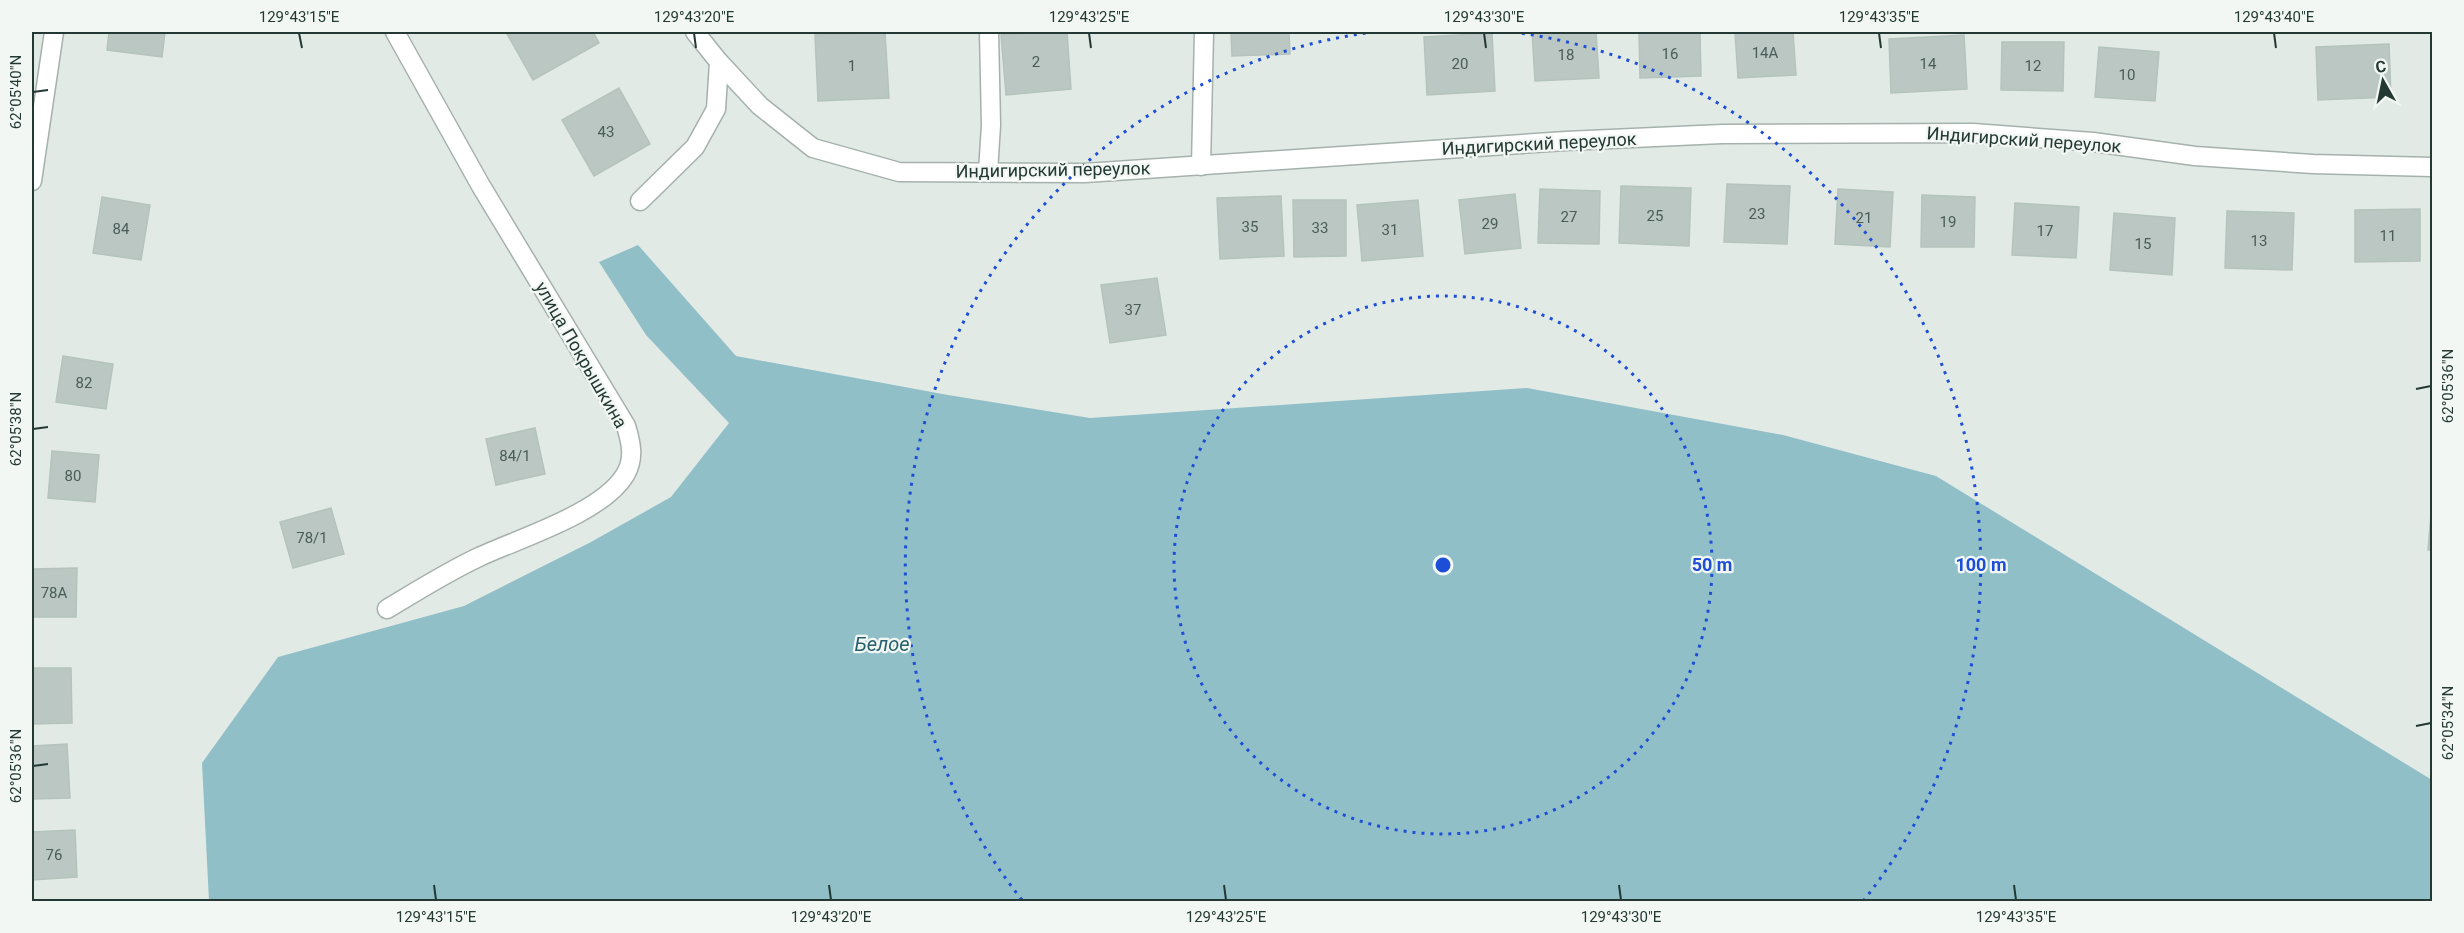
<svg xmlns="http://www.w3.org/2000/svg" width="2464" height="933" viewBox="0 0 2464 933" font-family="Roboto,sans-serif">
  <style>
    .water { fill: #90bfc8 }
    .building { fill: #bac7c2; stroke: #b5c3bd; stroke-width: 1.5 }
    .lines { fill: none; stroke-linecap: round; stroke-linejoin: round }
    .service-casing { stroke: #a5b1ad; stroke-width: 21 }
    .minor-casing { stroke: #a5b1ad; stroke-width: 21 }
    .tertiary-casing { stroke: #a5b1ad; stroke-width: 21 }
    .service { stroke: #fff; stroke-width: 18 }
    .minor { stroke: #fff; stroke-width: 18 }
    .tertiary { stroke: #fff; stroke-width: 18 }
    .ticks { fill: none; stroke: #243934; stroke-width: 2 }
    .ring { fill: none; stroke: #1d4ed8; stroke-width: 3; stroke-dasharray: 3 6 }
    .labels { text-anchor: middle; stroke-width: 4.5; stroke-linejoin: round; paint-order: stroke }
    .number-label { font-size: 15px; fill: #4a5c58 }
    .street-label { font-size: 18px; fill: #243934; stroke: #f2f7f4 }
    .water-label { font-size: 20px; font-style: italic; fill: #26606d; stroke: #f2f7f4 }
    .centre { fill: #1d4ed8; stroke: #f2f7f4; stroke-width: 3 }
    .ring-label { font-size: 18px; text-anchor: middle; font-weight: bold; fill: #1d4ed8; stroke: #f2f7f4; stroke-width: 4.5; stroke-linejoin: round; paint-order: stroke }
    .neatline { fill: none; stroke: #243934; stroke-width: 2 }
    .ticks-label { font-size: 15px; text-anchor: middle; fill: #243934 }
  </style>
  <rect width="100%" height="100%" fill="#e2eae6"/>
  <path class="water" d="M638 245 736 356 948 395 1090 418 1527 388 1783 435 1936 476 2432 780V901H209L202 763 278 657 464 606 591 542 671 497 729 423 646 335 599 262Z"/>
  <g class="building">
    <path d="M109 32H165L162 57 107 50Z"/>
    <path d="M506 32H593L599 43 533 80Z"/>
    <path d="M885 32 889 98 818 101 815 35Z"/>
    <path d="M1040 32H1067L1071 89 1006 95 1001 35Z"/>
    <path d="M1231 32H1289L1290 54 1232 56Z"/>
    <path d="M1532 32H1596L1599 78 1535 81Z"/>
    <path d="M1639 32H1700L1701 76 1640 78Z"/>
    <path d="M1735 32H1793L1796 75 1738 78Z"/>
    <path d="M1492 33 1495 91 1427 95 1424 37Z"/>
    <path d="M1964 35 1967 89 1891 93 1889 39Z"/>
    <path d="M2002 42H2064L2063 91 2001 90Z"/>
    <path d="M2389 44 2391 97 2318 100 2316 47Z"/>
    <path d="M2099 47 2159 52 2155 101 2095 97Z"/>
    <path d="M619 88 650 144 594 176 562 120Z"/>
    <path d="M1727 184 1790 186 1787 244 1724 242Z"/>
    <path d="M1621 186 1691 188 1689 246 1619 243Z"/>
    <path d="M1540 189 1600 191 1599 244 1538 243Z"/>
    <path d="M1838 189 1893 192 1890 247 1835 244Z"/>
    <path d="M1515 194 1521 248 1465 254 1459 200Z"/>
    <path d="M1922 195 1975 197 1974 247H1921Z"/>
    <path d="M1281 196 1284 256 1220 259 1217 198Z"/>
    <path d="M102 197 150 205 141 260 93 253Z"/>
    <path d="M1293 200H1346V256L1294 257Z"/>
    <path d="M1418 200 1423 256 1362 261 1357 205Z"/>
    <path d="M2015 203 2079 207 2076 258 2012 255Z"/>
    <path d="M2420 209V261L2355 262V210Z"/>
    <path d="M2227 211 2294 213 2292 270 2225 268Z"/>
    <path d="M2114 213 2175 218 2172 275 2110 270Z"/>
    <path d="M1157 278 1166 335 1110 343 1101 285Z"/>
    <path d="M63 356 113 364 106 409 56 402Z"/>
    <path d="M535 428 545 474 496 485 486 439Z"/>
    <path d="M52 451 99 455 95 502 48 498Z"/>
    <path d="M2432 502V550H2428Z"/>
    <path d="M331 508 344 554 293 568 280 522Z"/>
    <path d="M77 568 76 617H32V569Z"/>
    <path d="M32 668H71L72 723 32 724Z"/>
    <path d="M67 744 70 798 32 799V746Z"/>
    <path d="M75 830 77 877 32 880V832Z"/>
  </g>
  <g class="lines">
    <g class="service-casing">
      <path id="service" d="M640 201 695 147 716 109 719 62"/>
    </g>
    <g class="minor-casing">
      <g id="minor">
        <path d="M695 32 719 62 760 106 813 148 899 172 1085 173 1566 141 1722 134 1973 133 2093 142 2195 156 2313 164 2432 167"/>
        <path d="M1201 166 1204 32"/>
        <path d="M988 172 991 125 989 32"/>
        <path d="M387 609C417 591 447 572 479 557 520 538 602 513 625 475 635 459 631 442 626 426L481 186 395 32"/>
      </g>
    </g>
    <g class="tertiary-casing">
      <path id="tertiary" d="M32 181 54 32"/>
    </g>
    <use href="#service" class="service"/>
    <use href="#minor" class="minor"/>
    <use href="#tertiary" class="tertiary"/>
  </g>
  <path class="ticks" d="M299 33 302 48M694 33 696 48M1089 33 1091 48M1484 33 1486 48M1879 33 1881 48M2274 33 2276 48M33 92 48 90M2416 389 2431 386M33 429 48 427M2416 726 2431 723M33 766 48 764M434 885 436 900M829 885 831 900M1224 885 1226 900M1619 885 1621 900M2014 885 2016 900"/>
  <g class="ring">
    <circle cx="1443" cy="565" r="269"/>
    <path d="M1022 900A538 538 0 0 1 1373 32M1513 32A538 538 0 0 1 1864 900"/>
  </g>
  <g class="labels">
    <g class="number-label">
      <text x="1765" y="58">14А</text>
      <text x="1670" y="59">16</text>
      <text x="1566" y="60">18</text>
      <text x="1036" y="67">2</text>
      <text x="1460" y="69">20</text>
      <text x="1928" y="69">14</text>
      <text x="852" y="71">1</text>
      <text x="2033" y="71">12</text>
      <text x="2127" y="80">10</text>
      <text x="606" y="137">43</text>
      <text x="1757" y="219">23</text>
      <text x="1655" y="221">25</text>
      <text x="1569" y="222">27</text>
      <text x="1864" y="223">21</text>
      <text x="1948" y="227">19</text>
      <text x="1490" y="229">29</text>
      <text x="1250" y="232">35</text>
      <text x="1320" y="233">33</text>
      <text x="121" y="234">84</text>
      <text x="1390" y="235">31</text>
      <text x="2045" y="236">17</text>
      <text x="2388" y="241">11</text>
      <text x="2259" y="246">13</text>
      <text x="2143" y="249">15</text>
      <text x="1133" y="315">37</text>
      <text x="84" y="388">82</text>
      <text x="515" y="461">84/1</text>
      <text x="73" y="481">80</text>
      <text x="312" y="543">78/1</text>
      <text x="54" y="598">78А</text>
      <text x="54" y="860">76</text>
    </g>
    <g class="street-label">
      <text transform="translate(2024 140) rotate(4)" y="6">Индигирский переулок</text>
      <text transform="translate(1539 144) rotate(-3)" y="6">Индигирский переулок</text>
      <text transform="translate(1053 170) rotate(-1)" y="6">Индигирский переулок</text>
      <text transform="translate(581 355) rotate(60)" y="6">улица Покрышкина</text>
    </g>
    <g class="water-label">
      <text x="882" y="651">Белое</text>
    </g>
  </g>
  <circle cx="1443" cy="565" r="9" class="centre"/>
  <g class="ring-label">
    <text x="1712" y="571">50 m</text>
    <text x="1981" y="571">100 m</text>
  </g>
  <rect width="2464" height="933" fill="none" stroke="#f2f7f4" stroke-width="66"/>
  <g transform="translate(2383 81) rotate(351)" stroke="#f2f7f4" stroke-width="4.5" paint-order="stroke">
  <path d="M0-4.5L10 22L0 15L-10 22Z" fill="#243934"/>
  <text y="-9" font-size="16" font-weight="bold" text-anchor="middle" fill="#243934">С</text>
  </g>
  <rect x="33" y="33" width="2398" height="867" class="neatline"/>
  <g class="ticks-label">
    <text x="299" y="22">129°43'15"E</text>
    <text x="694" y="22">129°43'20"E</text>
    <text x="1089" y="22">129°43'25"E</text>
    <text x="1484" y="22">129°43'30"E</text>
    <text x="1879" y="22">129°43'35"E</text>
    <text x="2274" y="22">129°43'40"E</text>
    <text transform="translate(16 92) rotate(-90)" y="5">62°05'40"N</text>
    <text transform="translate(2448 386) rotate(-90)" y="5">62°05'36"N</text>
    <text transform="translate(16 429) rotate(-90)" y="5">62°05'38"N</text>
    <text transform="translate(2448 723) rotate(-90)" y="5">62°05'34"N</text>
    <text transform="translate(16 766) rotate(-90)" y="5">62°05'36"N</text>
    <text x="436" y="922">129°43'15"E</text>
    <text x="831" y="922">129°43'20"E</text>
    <text x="1226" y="922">129°43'25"E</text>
    <text x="1621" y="922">129°43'30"E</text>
    <text x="2016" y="922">129°43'35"E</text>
  </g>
</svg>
